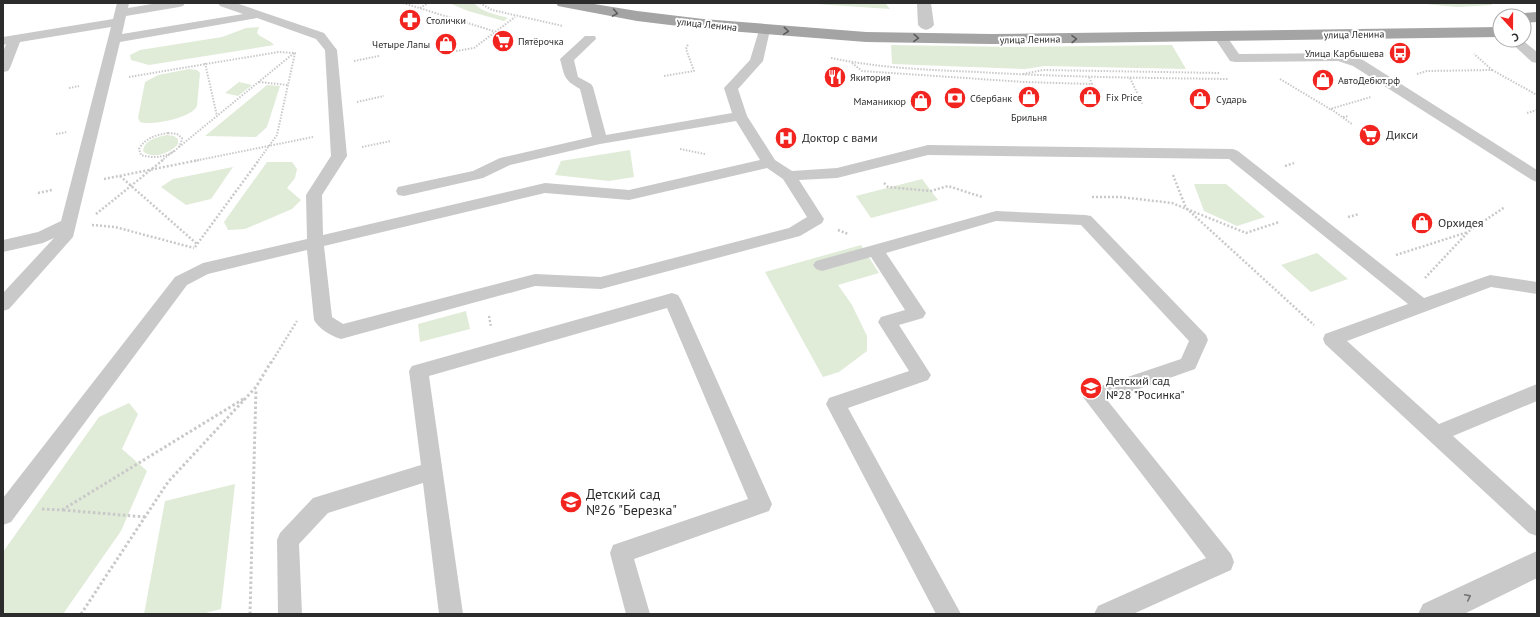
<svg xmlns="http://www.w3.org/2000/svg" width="1540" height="617" viewBox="0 0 1540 617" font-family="'PT Sans',sans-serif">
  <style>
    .green { fill: #e0ebd8 }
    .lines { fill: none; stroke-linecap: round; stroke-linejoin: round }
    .path-far2 { stroke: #c9c9c9; stroke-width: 2; stroke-dasharray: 1.5 1.5; stroke-linecap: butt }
    .path-far1 { stroke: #c9c9c9; stroke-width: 2.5; stroke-dasharray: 2 2; stroke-linecap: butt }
    .path { stroke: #c9c9c9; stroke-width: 3; stroke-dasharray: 2.5 2.5; stroke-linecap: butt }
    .service { fill: #c9c9c9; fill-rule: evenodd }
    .minor { fill: #c9c9c9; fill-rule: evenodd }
    .primary { fill: #a4a4a4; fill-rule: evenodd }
    .oneway { stroke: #5c5c5c }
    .oneway2 { stroke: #737373 }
    .labels { text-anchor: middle; stroke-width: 4; stroke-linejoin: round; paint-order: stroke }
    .far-poi-label { font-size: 10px; fill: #2c2c2c; stroke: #fff; text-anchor: start }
    .far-street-label { font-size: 10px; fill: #2c2c2c; stroke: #fff }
    .poi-label { font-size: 12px; fill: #2c2c2c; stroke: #fff; text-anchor: start }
    .near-poi-label { font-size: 14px; fill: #2c2c2c; stroke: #fff; text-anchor: start }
  </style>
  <rect width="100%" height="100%" fill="#fff"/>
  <g class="green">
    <path d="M449 3H474C481 12 498 15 508 18L504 21 468 11Z"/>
    <path d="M802 3H875L886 4 890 9Z"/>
    <path d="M1415 3H1491L1492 5 1457 7Z"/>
    <path d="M259 27 257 33C262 39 269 39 274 45L149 65 131 60 130 55 140 50 222 37 246 28Z"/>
    <path d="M891 45 1015 47 1172 45 1186 69 1044 66 1026 69 892 64Z"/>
    <path d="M189 69 197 70 200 73 197 106C192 118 151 126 140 122L138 118 145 82 158 75Z"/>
    <path d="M239 82 252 85 238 96 225 93Z"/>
    <path d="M267 85 280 86 267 127 256 137 205 136Z"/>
    <path d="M167 135 174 136 178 139V144C171 153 152 160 143 151 144 140 157 137 167 135Z"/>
    <path d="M630 150 634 177 609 181 555 175 561 161Z"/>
    <path d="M267 162H292L297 169 295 178 287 188 301 200 292 209 245 229 228 230 224 222Z"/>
    <path d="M233 167 211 199 186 205 161 187 173 179Z"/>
    <path d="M922 179 938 200 871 218 856 196Z"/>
    <path d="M1194 184H1226L1265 217 1237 226 1204 211Z"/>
    <path d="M861 245 879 273 838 285 852 305 867 336V351L839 372 823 377 765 272Z"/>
    <path d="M1317 253 1348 279 1311 292 1281 265Z"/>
    <path d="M466 311 470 329 420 342 418 324Z"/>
    <path d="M129 403 138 414 122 449 147 471 121 531 63 614H3V552L99 417Z"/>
    <path d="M235 484 221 609 202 614H144L165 501Z"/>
  </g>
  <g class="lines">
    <g class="path-far2">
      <path d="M403 3 503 34"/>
      <path d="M480 3 492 10 563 26"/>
      <path d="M420 8 428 3"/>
      <path d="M456 51 474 48 515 17"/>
      <path d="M831 58C879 68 929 70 978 72 1062 77 1145 78 1229 79"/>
      <path d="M354 61 379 56"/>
      <path d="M205 63 217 116"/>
      <path d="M852 63 862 71 1024 82 1092 84 1089 77"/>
      <path d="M1492 70 1537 95"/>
      <path d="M1023 74 1043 70 1220 73"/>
      <path d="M1417 74 1427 71 1492 70 1474 54"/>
      <path d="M664 76 694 71 686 49 688 44"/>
      <path d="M129 77 278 52 295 53 277 135 258 161"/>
      <path d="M1130 78 1143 105"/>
      <path d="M1280 79 1330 109 1371 97"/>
      <path d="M259 82 288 85"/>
      <path d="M69 88 79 86"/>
      <path d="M357 102 384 96"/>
      <path d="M1331 109 1352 124"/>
      <path d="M1527 113 1537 110"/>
      <path d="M1343 117 1349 116"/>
      <path d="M168 133 177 134 182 138C180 156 156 160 141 155L139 149C145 138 156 135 168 133Z"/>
      <path d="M56 134 67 132"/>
      <path d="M179 147 294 53"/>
      <path d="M362 147 391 141"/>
      <path d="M680 149 705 154"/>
      <path d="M161 161 175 150"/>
      <path d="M194 161 313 137"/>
    </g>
    <g class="path-far1">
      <path d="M1285 166 1294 163"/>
      <path d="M1173 175 1186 208 1314 325"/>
      <path d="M120 176 197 244"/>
      <path d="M104 179 199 160"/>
      <path d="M884 183 888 187 931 191 948 186 982 197"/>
      <path d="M38 193 52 190"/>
      <path d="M1092 197H1120L1172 203 1246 233 1279 222"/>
      <path d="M96 214 163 160"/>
      <path d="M1348 217 1359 214"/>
      <path d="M92 225 115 227 194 248"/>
      <path d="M838 230 848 234"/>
      <path d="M195 247 259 160"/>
      <path d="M1396 255 1468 232"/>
      <path d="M1425 278 1469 231 1505 207"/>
      <path d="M489 316 491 327"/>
      <path d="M271 363 297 321"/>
    </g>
    <g class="path">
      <path d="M42 509 62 510 245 398"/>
      <path d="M63 510 145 517"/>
      <path d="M81 614 168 482 256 387 271 362"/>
      <path d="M250 614 256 389"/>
    </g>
    <g class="service">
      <path d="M117 3H129L128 8 158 3H185L183 6 179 7 126 16 122 34 243 14 220 6 218 3H236L324 33 337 50 347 156 322 195 323 235 545 183 629 190 760 160 736 121 600 144 510 165 483 178 404 196 398 195 396 191 398 187 473 171 500 158 592 137 580 89C563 79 565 77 560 59L585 36H595L596 39 574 60 578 77 591 84 593 87 606 135 732 113 724 88 750 60 760 27H768L770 30 763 61 738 89 747 116 775 160 792 171 837 168 928 145 1233 149 1238 151 1424 298 1490 275 1537 282V294L1491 287 1347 341 1439 424 1537 384V401L1453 436 1537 512V536L1529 533 1325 344 1323 339 1325 334 1408 304 1229 159 928 155 837 178 799 180 824 219 822 223 800 236 601 289 535 286 341 339C331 336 319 329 314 320L307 250 208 274 187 285 11 522 3 525V498L175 277 203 263 307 239 306 195 331 156 325 50 316 39 257 18 120 42 73 237 9 309 3 311V293L54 238 43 243 3 252V240L38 232 61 221 111 27 20 42 10 68 8 71 3 72V52L6 44 3 45V37L113 19ZM767 168 783 179 807 217 789 228 601 277 535 274 343 324 332 317 324 246 545 193 629 200Z"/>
      <path d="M1220 33 1225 34 1239 54 1339 53 1363 60 1537 170V182L1532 180 1353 66 1338 61 1235 62 1230 61 1214 37 1215 34Z"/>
      <path d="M1508 40H1522L1537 52V63L1532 62Z"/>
      <path d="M996 211 1085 215 1091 216 1206 335 1208 340 1195 369 1107 400 1231 554 1234 562 1231 570 1133 614H1094L1098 606 1206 558 1083 397 1086 391 1181 359 1189 341 1081 225 996 221 886 253 926 313 923 318 899 325 931 375 928 380 848 408 961 614H936L826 404 829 398 909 371 878 322 881 317 905 310 871 257 822 271 816 269 813 265 816 261Z"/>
      <path d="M672 293 678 295 681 300 772 504 769 511 634 559 650 614H626L610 553 613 545 748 499 667 308 429 376 463 614H439L423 483 328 513 299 544 302 614H278L277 540 280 533 313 498 421 465 409 371 412 366Z"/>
    </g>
    <g class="minor">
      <path d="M917 3H931L934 25 931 28 926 30 921 28 918 25Z"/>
      <path d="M1537 551V578L1464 614H1418L1423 604Z"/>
    </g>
    <g class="primary">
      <path d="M556 3H588L637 11 703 19 866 32 991 34 1500 27V37L991 44 866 42 703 29 637 21 563 7 558 6Z"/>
      <path d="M1537 12V22L1524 23V16H1518L1524 13Z"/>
    </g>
  </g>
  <defs><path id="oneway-chevron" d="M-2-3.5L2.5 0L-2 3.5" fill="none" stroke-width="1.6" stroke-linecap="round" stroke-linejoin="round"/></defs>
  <g class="oneway">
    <use href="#oneway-chevron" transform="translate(615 13) rotate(10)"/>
    <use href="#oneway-chevron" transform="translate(786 31) rotate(5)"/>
    <use href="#oneway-chevron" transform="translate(916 38) rotate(2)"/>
    <use href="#oneway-chevron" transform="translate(1074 39) rotate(-1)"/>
  </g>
  <use class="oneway2" href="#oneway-chevron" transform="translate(1468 597) rotate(-26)"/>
  <defs>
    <g id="pharmacy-disc" transform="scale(1.15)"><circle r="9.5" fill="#f22420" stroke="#fff"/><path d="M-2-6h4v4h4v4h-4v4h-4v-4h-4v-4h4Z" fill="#fff"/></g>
    <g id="supermarket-disc" transform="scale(1.15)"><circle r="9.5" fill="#f22420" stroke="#fff"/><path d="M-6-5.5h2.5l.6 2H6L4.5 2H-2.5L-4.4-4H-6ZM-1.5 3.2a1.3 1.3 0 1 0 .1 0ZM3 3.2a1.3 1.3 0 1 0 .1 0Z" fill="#fff"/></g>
    <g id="shop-disc" transform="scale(1.15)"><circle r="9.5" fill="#f22420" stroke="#fff"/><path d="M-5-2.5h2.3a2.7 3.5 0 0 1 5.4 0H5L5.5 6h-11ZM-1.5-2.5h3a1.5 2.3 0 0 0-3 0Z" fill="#fff"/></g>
    <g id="bus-disc" transform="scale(1.15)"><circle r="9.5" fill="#f22420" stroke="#fff"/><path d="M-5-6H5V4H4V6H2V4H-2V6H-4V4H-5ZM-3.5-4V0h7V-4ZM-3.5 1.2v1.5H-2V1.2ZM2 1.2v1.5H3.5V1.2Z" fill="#fff"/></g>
    <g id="restaurant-disc" transform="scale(1.15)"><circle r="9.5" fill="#f22420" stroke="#fff"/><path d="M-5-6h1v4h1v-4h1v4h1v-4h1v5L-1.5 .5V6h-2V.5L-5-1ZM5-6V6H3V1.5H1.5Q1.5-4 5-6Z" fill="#fff"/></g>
    <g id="bank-disc" transform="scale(1.15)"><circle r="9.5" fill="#f22420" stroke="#fff"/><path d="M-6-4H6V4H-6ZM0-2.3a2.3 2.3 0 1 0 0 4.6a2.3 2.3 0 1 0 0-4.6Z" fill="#fff"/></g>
    <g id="hospital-disc" transform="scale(1.15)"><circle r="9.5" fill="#f22420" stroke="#fff"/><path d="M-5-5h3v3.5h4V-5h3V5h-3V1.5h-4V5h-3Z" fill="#fff"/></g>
    <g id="school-disc" transform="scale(1.15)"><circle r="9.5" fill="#f22420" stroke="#fff"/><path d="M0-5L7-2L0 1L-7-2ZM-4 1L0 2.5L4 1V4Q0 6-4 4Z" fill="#fff"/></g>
  </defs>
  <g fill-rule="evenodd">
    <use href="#pharmacy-disc" x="410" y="20"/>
    <use href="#supermarket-disc" x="503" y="41"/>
    <use href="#shop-disc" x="446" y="44"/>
    <use href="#bus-disc" x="1400" y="53"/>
    <use href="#restaurant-disc" x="835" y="77"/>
    <use href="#shop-disc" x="1323" y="80"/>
    <use href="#shop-disc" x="1029" y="97"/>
    <use href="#shop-disc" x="1090" y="97"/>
    <use href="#bank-disc" x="955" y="98"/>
    <use href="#shop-disc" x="1200" y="99"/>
    <use href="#shop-disc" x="921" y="101"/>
    <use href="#supermarket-disc" x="1370" y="135"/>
    <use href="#hospital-disc" x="786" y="138"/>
    <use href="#shop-disc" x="1422" y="223"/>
    <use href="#school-disc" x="1091" y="388"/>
    <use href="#school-disc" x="571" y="502"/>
  </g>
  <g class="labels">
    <g class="far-poi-label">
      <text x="426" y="24">Столички</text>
      <text x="518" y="45">Пятёрочка</text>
      <text x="430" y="48" text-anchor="end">Четыре Лапы</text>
      <text x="1384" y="57" text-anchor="end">Улица Карбышева</text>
      <text x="850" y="81">Якитория</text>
      <text x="1338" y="84">АвтоДебют.рф</text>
      <text x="1106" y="101">Fix Price</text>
      <text x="970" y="102">Сбербанк</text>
      <text x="1216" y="103">Сударь</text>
      <text x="906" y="105" text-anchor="end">Маманикюр</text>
      <text x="1029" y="121" text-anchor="middle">Брильня</text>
    </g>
    <g class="far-street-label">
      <text transform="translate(707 24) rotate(6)" y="4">улица Ленина</text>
      <text transform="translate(1354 34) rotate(-1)" y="4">улица Ленина</text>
      <text transform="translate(1030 39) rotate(-1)" y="4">улица Ленина</text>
    </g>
    <g class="poi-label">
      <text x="1386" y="139">Дикси</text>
      <text x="802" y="142">Доктор с вами</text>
      <text x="1438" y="227">Орхидея</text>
      <text x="1106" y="385">Детский сад<tspan x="1106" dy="14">№28 "Росинка"</tspan></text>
    </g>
    <g class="near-poi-label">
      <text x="586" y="499">Детский сад<tspan x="586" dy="16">№26 "Березка"</tspan></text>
    </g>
  </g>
  <rect width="1540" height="617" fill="none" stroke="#2c2c2c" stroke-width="8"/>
  <g transform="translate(1512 28) rotate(159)"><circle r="19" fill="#ffffff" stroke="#ababab"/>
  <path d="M0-3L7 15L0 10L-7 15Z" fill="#f22420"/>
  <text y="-6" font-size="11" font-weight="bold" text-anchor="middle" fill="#2c2c2c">С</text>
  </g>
</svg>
